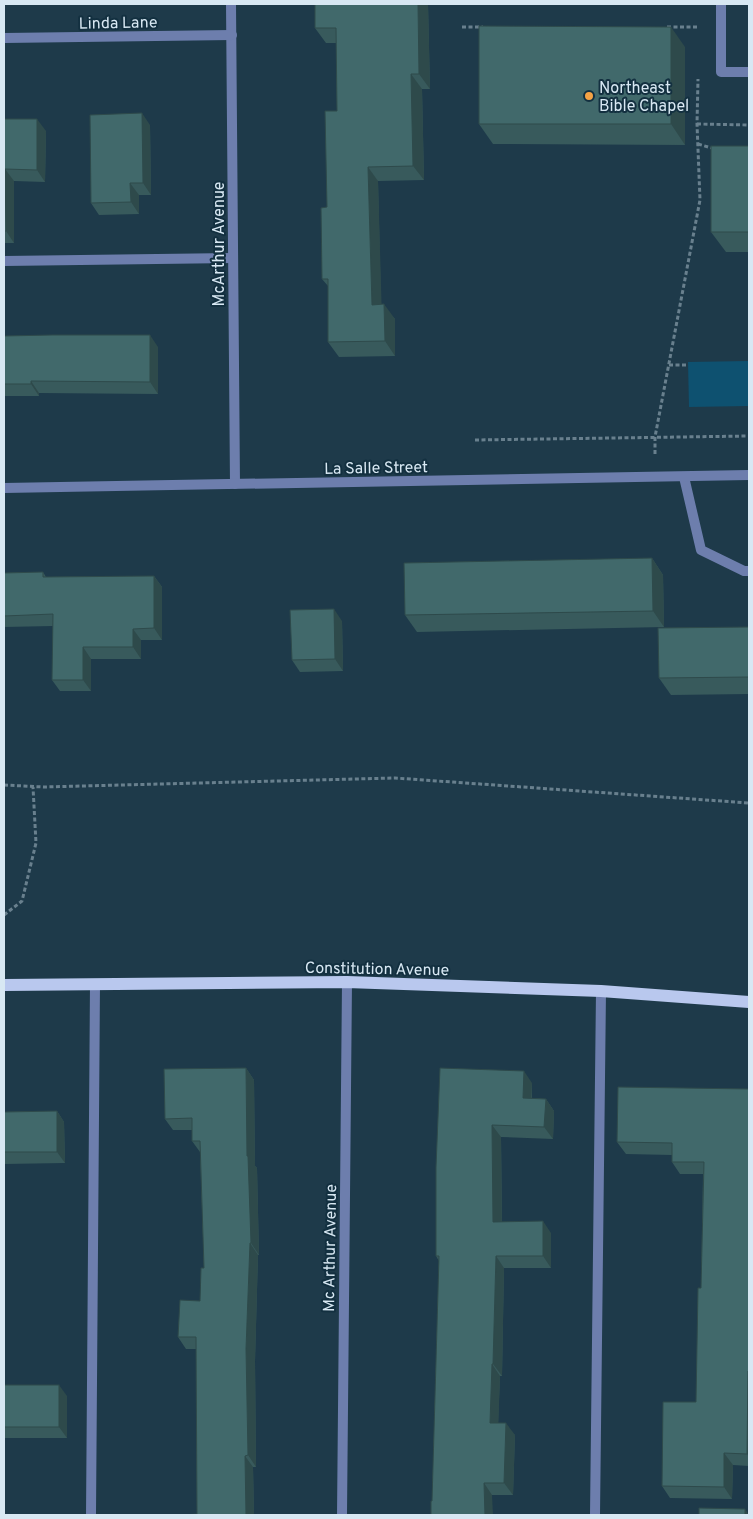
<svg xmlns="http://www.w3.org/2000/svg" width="753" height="1519" viewBox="0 0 753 1519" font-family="Overpass,sans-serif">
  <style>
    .grass { fill: #0e5170 }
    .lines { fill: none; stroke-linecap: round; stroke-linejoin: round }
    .path { stroke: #69808e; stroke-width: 3; stroke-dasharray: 4 2.5; stroke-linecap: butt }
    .lane { stroke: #6d7ead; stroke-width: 10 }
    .street { stroke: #6d7ead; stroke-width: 10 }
    .primary { stroke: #b9c8ee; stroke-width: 12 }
    .wall { fill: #385a5c }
    .shaded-wall { fill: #2e4a4b }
    .building { fill: #41696b; stroke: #2e4a4b }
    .poi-dot { fill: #f5a345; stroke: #133040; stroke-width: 2 }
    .labels { text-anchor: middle; stroke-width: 4; stroke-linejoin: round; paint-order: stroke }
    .street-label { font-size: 16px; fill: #d8e8f3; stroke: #133040 }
    .poi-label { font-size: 16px; fill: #d8e8f3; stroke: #133040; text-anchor: start }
  </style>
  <rect width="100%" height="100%" fill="#1e3a4a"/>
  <path class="grass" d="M749 361V406L689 407 688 362Z"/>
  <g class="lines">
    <g class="path">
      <path d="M462 27H483"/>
      <path d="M667 27H698"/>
      <path d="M697 124 749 125"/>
      <path d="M698 144 715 149"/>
      <path d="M669 365H688"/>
      <path d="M475 440 749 436"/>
      <path d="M655 454V437L700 200 697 124 698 79"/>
      <path d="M4 785 43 787 395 778 749 803"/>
      <path d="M4 915 22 901 36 843 33 787"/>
    </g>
    <g class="lane">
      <path d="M721 4V72H749"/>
      <path d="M4 261 233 258"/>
      <path d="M684 477 701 550 744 571H749"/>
      <path d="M91 1515 95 984"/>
      <path d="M595 1515 601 991"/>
    </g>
    <g class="street">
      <path d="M231 4 235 484"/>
      <path d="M4 38 232 35"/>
      <path d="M4 488 749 475"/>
      <path d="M342 1515 347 982"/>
    </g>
    <path class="primary" d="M4 985 347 982 601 991 749 1002"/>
  </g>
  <g class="wall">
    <path d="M428 4 430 89H422L424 180 378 181 381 304 395 319V356L339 357 328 342V286L322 279 327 207 337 111 336 43H326L315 28Z"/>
    <path d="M685 47V145L493 144 479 124Z"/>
    <path d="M4 119 46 131 45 182 14 181V243H4Z"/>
    <path d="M150 125 151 195H139V214L99 215 91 203Z"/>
    <path d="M749 146V252H726L711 232Z"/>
    <path d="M4 336 158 347V394L39 393V396H4Z"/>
    <path d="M652 558 663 575 664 627 417 632 405 615Z"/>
    <path d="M43 572 46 577 154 576 162 587V640H141V659H91V691H60L52 680 53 626 4 627V573Z"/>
    <path d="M342 621 343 671 300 672 292 660Z"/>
    <path d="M749 627V694L671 695 659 678Z"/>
    <path d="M246 1068 254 1080 255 1166 257 1168 259 1255H258L255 1361 256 1467H253L254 1515H183L197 1514 196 1349H186L178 1337 200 1301 204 1268 200 1152 192 1141V1130H173L165 1119Z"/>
    <path d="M532 1083V1098L546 1099 554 1111 553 1139 501 1137 502 1222 551 1233V1268H504L502 1376H500L498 1423 515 1435 513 1495H492L432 1501 439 1261 436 1256V1167Z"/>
    <path d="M749 1089V1466L733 1465 732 1499 670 1498 662 1486 696 1402 701 1288 703 1174H680L672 1162V1155L626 1154 617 1142Z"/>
    <path d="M57 1111 64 1122 65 1163 4 1164V1112Z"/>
    <path d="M4 1385 67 1396V1438H4Z"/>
  </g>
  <g class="shaded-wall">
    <path d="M418 4H428L430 89 419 74Z"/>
    <path d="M671 27 685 47V145L671 124Z"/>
    <path d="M411 74 422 89 424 180 413 166Z"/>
    <path d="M142 113 150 125 151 195 143 183Z"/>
    <path d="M37 119 46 131 45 182 37 170Z"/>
    <path d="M368 167 378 181 382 319 372 305Z"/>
    <path d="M5 169 14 181V243L6 231Z"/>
    <path d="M130 183 139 195V214L131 202Z"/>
    <path d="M384 304 395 319V356L385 341Z"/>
    <path d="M150 335 158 347V394L150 382Z"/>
    <path d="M31 381 39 393V396L31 384Z"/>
    <path d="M652 558 663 575 664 627 653 611Z"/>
    <path d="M154 576 162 587V640L154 628Z"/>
    <path d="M334 609 342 621 343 671 335 659Z"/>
    <path d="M133 629 141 640V659L133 647Z"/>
    <path d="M83 647 91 659V691L83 680Z"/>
    <path d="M246 1068 254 1080 255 1166 257 1168 259 1255 251 1243 247 1156Z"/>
    <path d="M524 1071 532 1083 531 1110 523 1098Z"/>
    <path d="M546 1099 554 1111 553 1139 544 1127Z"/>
    <path d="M57 1111 64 1122 65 1163 57 1152Z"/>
    <path d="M492 1125 501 1137 502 1234 493 1222Z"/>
    <path d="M543 1221 551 1233V1268L543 1256Z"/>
    <path d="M250 1243 258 1255 255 1361 256 1467 248 1455 246 1349Z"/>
    <path d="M496 1256 504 1268 502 1376 493 1364Z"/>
    <path d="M492 1364 500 1376 498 1435 490 1423Z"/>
    <path d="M748 1371 749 1373V1457L747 1454Z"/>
    <path d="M59 1385 67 1396V1438L59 1427Z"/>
    <path d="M506 1423 515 1435 513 1495 504 1483Z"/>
    <path d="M724 1453 733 1465 732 1499 724 1487Z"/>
    <path d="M245 1456 253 1467 254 1515H246Z"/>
    <path d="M484 1483 492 1495 493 1515H485Z"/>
    <path d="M745 1509 749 1515H745Z"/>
  </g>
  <g class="building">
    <path d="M315 4H418L419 74H411L413 166 368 167 372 305 384 304 385 341 328 342V279H322L321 208 327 207 325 111H337L336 28H315Z"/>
    <path d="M479 26 671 27V124H479Z"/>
    <path d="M142 113 143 183H130L131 202 91 203 90 115Z"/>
    <path d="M4 119H37V170L5 169 6 231H4Z"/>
    <rect x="711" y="146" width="38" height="86"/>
    <path d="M52 335H150V382L31 381V384H4V336Z"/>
    <path d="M652 558 653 611 405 615 404 563Z"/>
    <path d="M43 572V577L154 576V628L133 629V647H83V680H52L53 614 4 616V573Z"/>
    <path d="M334 609 335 659 292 660 290 610Z"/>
    <path d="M749 627V677L659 678 658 628Z"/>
    <path d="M246 1068 247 1156H248L251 1243H250L246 1349 248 1455 245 1456 246 1515H183L197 1514 196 1337H178L180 1300 200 1301 201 1268H204L200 1141H192V1118L165 1119 164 1069Z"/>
    <path d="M440 1068 524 1071 523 1098 546 1099 544 1127 492 1125 493 1222 543 1221V1256H496L493 1364H492L490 1423H506L504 1483H484L485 1515H431V1501H432L439 1256H436V1167Z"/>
    <path d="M618 1087 749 1089V1371H748L747 1454 724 1453V1487L662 1486 663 1402H696L698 1288H701L704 1162H672V1143L617 1142Z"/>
    <path d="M57 1111V1152H4V1112Z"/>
    <rect x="4" y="1385" width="55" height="42"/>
    <path d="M699 1508 745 1509V1515H699Z"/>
  </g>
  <circle class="poi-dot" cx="589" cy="96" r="5"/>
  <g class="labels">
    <g class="street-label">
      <text transform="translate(118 22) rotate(-1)" y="6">Linda Lane</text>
      <text transform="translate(218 244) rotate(-90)" y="6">McArthur Avenue</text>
      <text transform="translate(376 467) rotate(-1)" y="6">La Salle Street</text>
      <text transform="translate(377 968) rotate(1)" y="6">Constitution Avenue</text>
      <text transform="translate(329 1248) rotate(-89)" y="6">Mc Arthur Avenue</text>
    </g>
    <g class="poi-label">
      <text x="599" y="93">Northeast<tspan x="599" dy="18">Bible Chapel</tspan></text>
    </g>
  </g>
  <rect width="753" height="1519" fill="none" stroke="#d8e8f3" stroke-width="10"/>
</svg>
